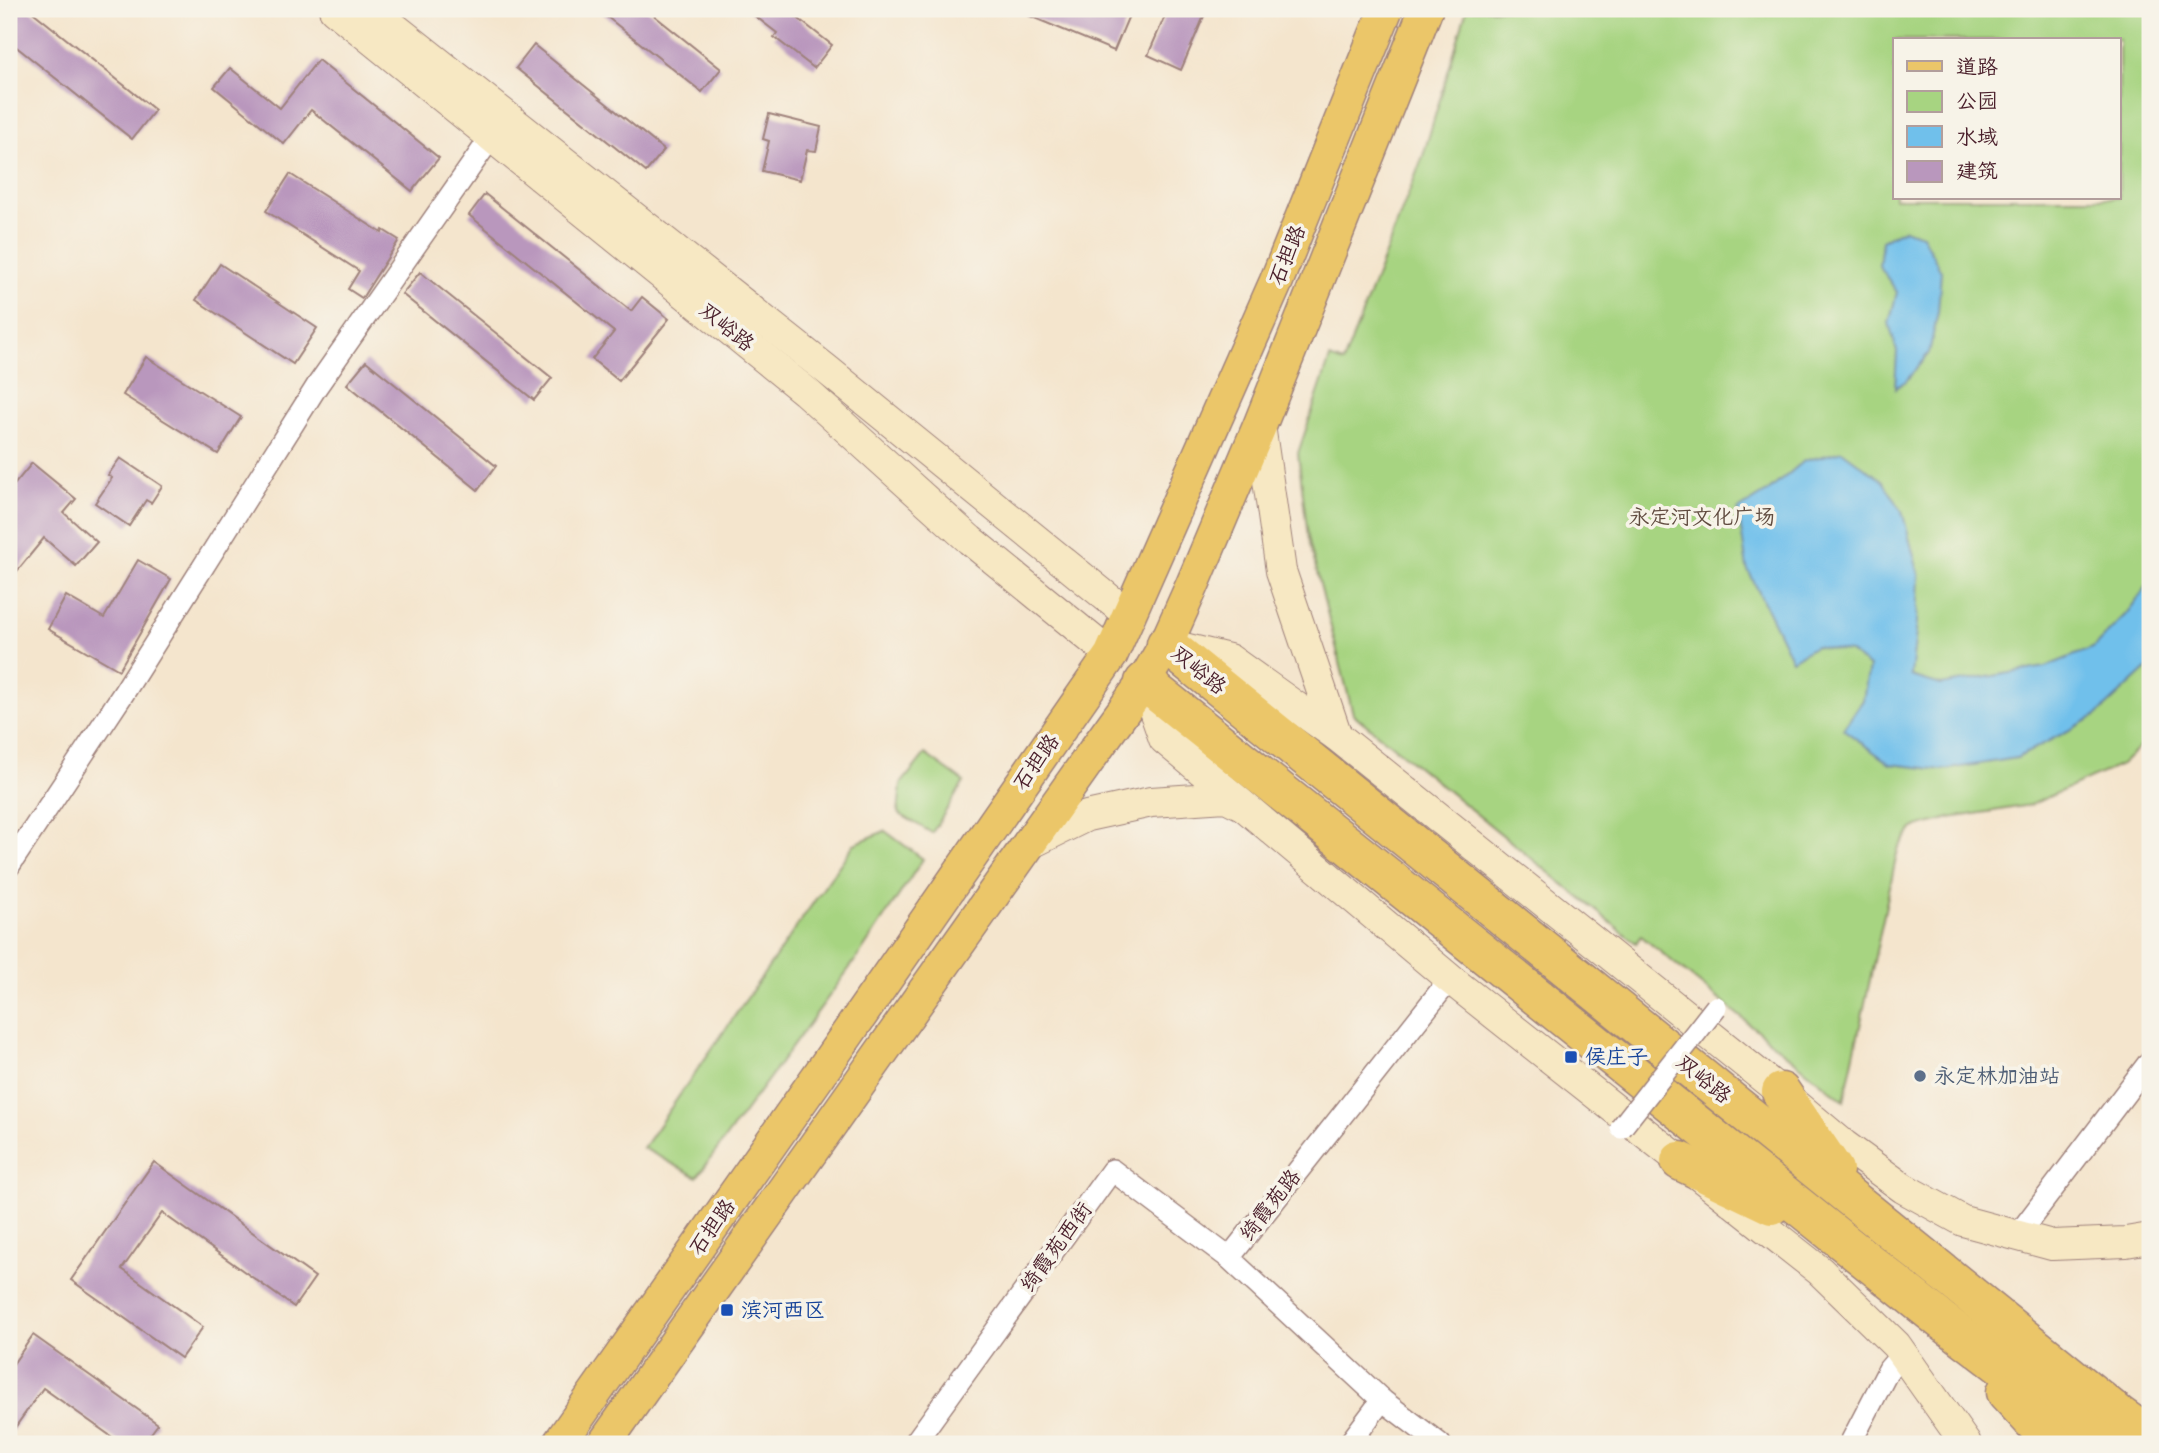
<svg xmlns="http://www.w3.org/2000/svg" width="2159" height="1453" viewBox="0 0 2159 1453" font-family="Sriracha,'LXGW WenKai TC',sans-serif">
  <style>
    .green { fill: #a7d481; stroke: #787a56; stroke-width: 2; fill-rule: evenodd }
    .water { fill: #70c0eb; stroke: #5d708b; stroke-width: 2 }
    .building { fill: #b997bd }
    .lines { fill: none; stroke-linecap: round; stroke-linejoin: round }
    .street-casing { stroke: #9f827c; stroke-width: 24 }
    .secondary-casing { stroke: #9f827c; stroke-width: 32 }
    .primary-casing { stroke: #9f827c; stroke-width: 36 }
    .highway-casing { stroke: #9f827c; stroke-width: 41 }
    .street { stroke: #fff; stroke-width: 21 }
    .secondary { stroke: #f7e8c3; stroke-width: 30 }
    .primary { stroke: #ebc669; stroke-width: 33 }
    .highway { stroke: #ebc669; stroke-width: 38 }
    .street-bridge-casing { stroke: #9f827c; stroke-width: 24; stroke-linecap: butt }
    .street-bridge { stroke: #fff; stroke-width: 21 }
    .transit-dot { fill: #1a4fb4; stroke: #f7f3e8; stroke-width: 2.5 }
    .service-dot { fill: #5c6f8a; stroke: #f7f3e8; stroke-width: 2.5 }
    .labels { text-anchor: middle; stroke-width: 7; stroke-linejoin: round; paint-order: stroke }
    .street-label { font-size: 21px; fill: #4a1f2b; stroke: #f7f3e8 }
    .park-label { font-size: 21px; fill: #614c40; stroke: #f7f3e8 }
    .transit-label { font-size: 21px; fill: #164399; stroke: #f7f3e8; text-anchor: start }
    .service-label { font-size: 21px; fill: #4e5e75; stroke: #f7f3e8; text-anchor: start }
  </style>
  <rect width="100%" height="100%" fill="#f7f3e8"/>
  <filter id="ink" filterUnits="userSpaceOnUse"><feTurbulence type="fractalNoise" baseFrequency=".0143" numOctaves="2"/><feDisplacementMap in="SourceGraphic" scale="14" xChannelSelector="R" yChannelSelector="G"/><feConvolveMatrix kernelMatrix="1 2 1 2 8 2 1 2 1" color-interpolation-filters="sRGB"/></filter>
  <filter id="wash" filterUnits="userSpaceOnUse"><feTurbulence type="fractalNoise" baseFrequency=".00686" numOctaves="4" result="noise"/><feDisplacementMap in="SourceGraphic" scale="28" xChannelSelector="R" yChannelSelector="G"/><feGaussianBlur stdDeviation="1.57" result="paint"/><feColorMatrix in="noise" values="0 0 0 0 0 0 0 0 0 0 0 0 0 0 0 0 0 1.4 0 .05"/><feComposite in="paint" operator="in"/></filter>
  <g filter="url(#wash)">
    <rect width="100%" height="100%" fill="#f4e5cd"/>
    <g class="green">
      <path d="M1467 9H2150V737L2121 765 2030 805 1950 818 1913 828 1898 849 1844 1101 1641 936 1636 943 1353 714 1308 537 1298 453 1330 358 1343 363 1423 156ZM1895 40H2119V198H1895Z"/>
      <path d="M925 754 964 782 932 833 898 813 901 784Z"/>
      <path d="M885 831 923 859 862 951 697 1177 643 1148 854 844Z"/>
    </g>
    <g class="water">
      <path d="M1904 229 1922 235 1941 271 1938 312 1929 353 1906 381 1895 388 1897 352 1889 323 1897 292 1879 266 1882 240Z"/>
      <path d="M1842 451 1883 481 1902 511 1919 575 1917 623 1911 676 1941 685 2045 667 2093 648 2126 614 2150 582V666L2096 716 2017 758 1942 770 1890 764 1843 729 1863 700 1869 667 1849 652 1815 646 1792 660 1747 568 1738 510 1767 492 1804 461Z"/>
    </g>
    <g id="blocks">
      <g class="building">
        <path d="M9 9H29L155 110 132 139 9 41Z"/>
        <path d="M597 9H646L721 69 702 92Z"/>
        <path d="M746 9H786L832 45 814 68 774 37 777 33Z"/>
        <path d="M1013 9H1120L1130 13 1114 51Z"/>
        <path d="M1168 9H1207L1181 70 1148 55Z"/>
        <path d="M534 45 664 150 646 172 516 68Z"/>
        <path d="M318 60 439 158 412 191 311 110 284 144 214 87 230 68 280 108Z"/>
        <path d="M769 114 821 127 816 151 807 150 800 180 762 171 769 141 763 139Z"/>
        <path d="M290 174 382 233 383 230 399 240 362 298 348 289 359 271 266 211Z"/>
        <path d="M485 194 631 311 642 297 669 319 619 381 592 359 614 332 469 215Z"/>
        <path d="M220 264 317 328 293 364 196 300Z"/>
        <path d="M420 272 552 378 534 400 402 294Z"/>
        <path d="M146 357 241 417 218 454 123 395Z"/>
        <path d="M366 361 496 466 478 490 347 384Z"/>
        <path d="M120 458 162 486 151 503 146 500 129 526 95 503 112 478 108 475Z"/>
        <path d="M32 463 76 499 64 513 97 542 76 566 44 538 9 581V491Z"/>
        <path d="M138 560 171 579 119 670 48 629 66 596 104 618Z"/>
        <path d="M154 1162 315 1277 294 1307 162 1213 122 1269 203 1327 181 1358 71 1280Z"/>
        <path d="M33 1335 158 1424 143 1444H122L43 1388 9 1436V1370Z"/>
      </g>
    </g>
  </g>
  <g filter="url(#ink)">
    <use href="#blocks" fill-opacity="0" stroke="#9f827c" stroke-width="2"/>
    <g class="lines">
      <g class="street-casing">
        <g id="street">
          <path d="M9 866 123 694 317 386 492 136"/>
          <path d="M2017 1236 2150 1061"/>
          <path d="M1382 1400 1440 1444"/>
          <path d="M914 1444 1112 1170 1229 1258"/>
          <path d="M1349 1444 1382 1400 1229 1258 1450 979"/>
          <path d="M1850 1444 1889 1369 1902 1354"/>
        </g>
      </g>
      <g class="secondary-casing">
        <g id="secondary">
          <path d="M334 9 805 391 970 540 1111 655"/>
          <path d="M371 9 826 369 1130 616"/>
          <path d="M1260 425 1281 571 1337 736"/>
          <path d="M1172 645 1229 659 1337 736 1781 1092 1844 1145 1903 1188 1963 1221 2052 1245 2126 1242 2150 1238"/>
          <path d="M1144 682 1164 739 1450 979 1820 1271 1896 1345 1966 1444"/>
          <path d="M1030 844 1087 816 1151 802 1226 797 1240 804"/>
        </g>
      </g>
      <g class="primary-casing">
        <g id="primary">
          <path d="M559 1444 819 1075 1111 655 1276 282 1386 9"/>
          <path d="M604 1444 1101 742 1144 682 1166 644 1192 586 1260 425 1426 9"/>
        </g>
      </g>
      <g class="highway-casing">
        <g id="highway">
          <path d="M1166 644 2119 1415 2150 1437"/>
          <path d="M1144 682 1941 1320 2104 1444"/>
          <path d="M1781 1092 1834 1170"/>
          <path d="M1680 1161 1772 1205"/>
          <path d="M2006 1392 2054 1444"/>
        </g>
      </g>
      <use href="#street" class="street"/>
      <use href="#secondary" class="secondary"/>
      <use href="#primary" class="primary"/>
      <use href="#highway" class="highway"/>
      <g class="street-bridge-casing">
        <path id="street-bridge" d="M1621 1128 1716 1007"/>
      </g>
      <use href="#street-bridge" class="street-bridge"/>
    </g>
  </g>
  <g class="transit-dot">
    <rect x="1564" y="1050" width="14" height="14" rx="3.5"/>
    <rect x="720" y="1303" width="14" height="14" rx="3.5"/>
  </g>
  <circle class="service-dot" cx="1920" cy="1076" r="7"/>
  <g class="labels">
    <g class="street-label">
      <text transform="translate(1287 255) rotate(-68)" y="7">石担路</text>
      <text transform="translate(727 327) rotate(39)" y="7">双峪路</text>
      <text transform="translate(1199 670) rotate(39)" y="7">双峪路</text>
      <text transform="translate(1036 762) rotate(-55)" y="7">石担路</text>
      <text transform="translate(1704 1079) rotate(39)" y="7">双峪路</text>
      <text transform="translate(1270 1205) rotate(-52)" y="7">绮霞苑路</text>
      <text transform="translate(712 1227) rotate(-55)" y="7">石担路</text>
      <text transform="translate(1056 1247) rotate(-54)" y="7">绮霞苑西街</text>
    </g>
    <g class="park-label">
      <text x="1702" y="524">永定河文化广场</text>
    </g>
    <g class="transit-label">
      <text x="1585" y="1064">侯庄子</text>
      <text x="741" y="1317">滨河西区</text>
    </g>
    <g class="service-label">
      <text x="1934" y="1083">永定林加油站</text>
    </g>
  </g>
  <rect width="2159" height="1453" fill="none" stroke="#f7f3e8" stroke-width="35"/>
  <rect x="1893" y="38" width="228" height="161" fill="#f7f3e8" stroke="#b29e9c" stroke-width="2"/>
  <rect x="1907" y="61" width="35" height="10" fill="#ebc669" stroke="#b29e9c" stroke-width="2"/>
  <text x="1956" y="74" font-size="21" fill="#4a1f2b">道路</text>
  <rect x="1907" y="91" width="35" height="21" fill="#a7d481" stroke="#b29e9c" stroke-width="2"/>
  <text x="1956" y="108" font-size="21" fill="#4a1f2b">公园</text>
  <rect x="1907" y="126" width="35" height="21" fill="#70c0eb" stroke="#b29e9c" stroke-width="2"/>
  <text x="1956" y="144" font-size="21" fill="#4a1f2b">水域</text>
  <rect x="1907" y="161" width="35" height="21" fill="#b997bd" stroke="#b29e9c" stroke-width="2"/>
  <text x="1956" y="178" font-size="21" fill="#4a1f2b">建筑</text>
</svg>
